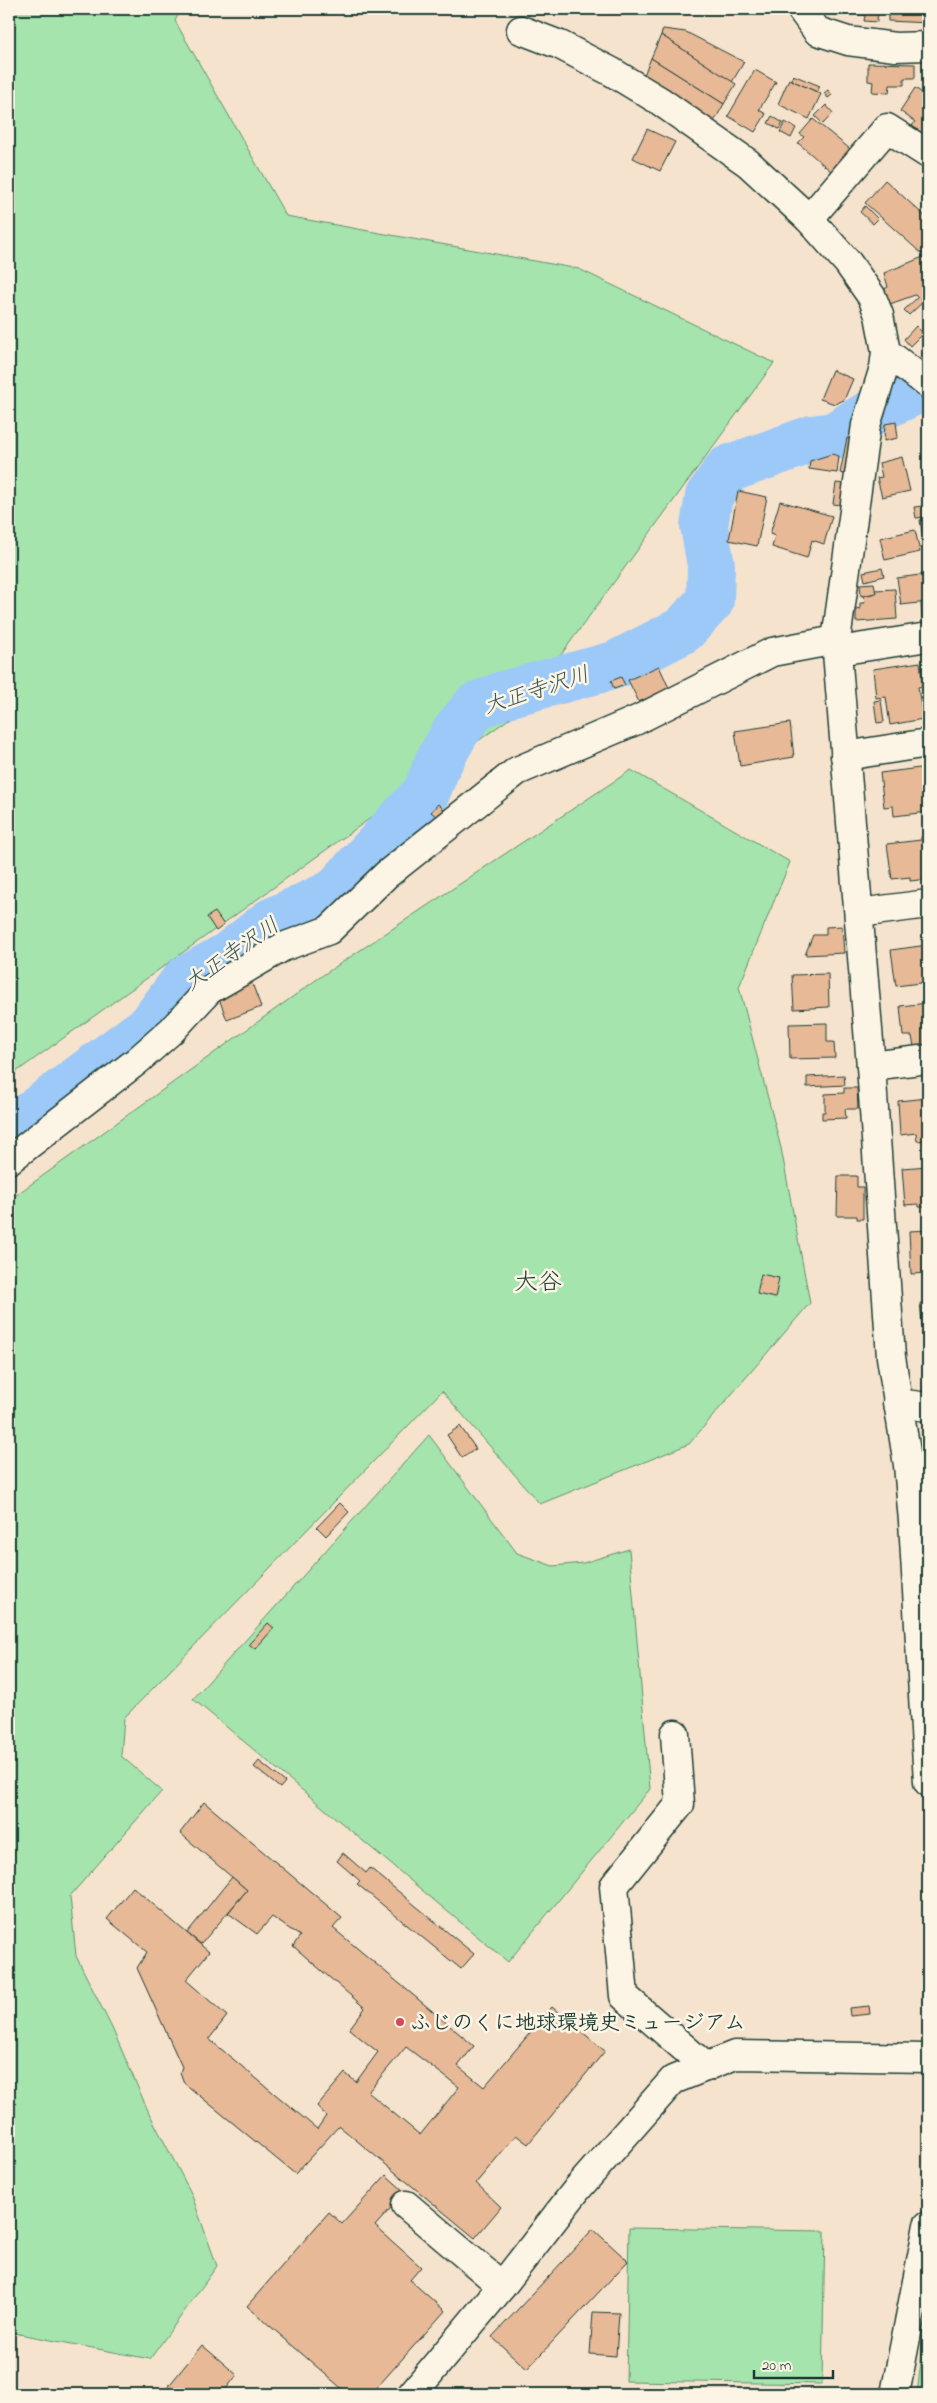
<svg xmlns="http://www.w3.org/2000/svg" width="937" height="2403" viewBox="0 0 937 2403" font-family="'Indie Flower','Klee One',sans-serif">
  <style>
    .green { fill: #a5e4ad; stroke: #629070 }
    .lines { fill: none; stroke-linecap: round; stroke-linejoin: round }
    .river { stroke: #9cc9f7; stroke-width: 48 }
    .building { fill: #e7b997; stroke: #1f3d34; fill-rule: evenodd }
    .minor-casing { stroke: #1f3d34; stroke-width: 31 }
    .minor { stroke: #fcf5e5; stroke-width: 28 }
    .poi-dot { fill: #d1495b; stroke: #fcf5e5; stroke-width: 2 }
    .labels { text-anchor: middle; stroke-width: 5; stroke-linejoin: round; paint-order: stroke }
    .poi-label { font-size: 21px; font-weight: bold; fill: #1f3d34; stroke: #fcf5e5; text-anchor: start }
    .water-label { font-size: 22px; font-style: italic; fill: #38595b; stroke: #fcf5e5 }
    .quarter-label { font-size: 24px; fill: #1f3d34; stroke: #fcf5e5 }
  </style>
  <rect width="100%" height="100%" fill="#f6e3ce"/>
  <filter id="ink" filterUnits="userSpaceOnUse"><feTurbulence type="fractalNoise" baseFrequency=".02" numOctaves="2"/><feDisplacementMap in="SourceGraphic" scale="10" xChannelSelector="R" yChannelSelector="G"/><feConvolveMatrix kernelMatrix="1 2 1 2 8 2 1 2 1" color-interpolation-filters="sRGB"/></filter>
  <g filter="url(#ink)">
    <g class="green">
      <path d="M9 9H181L175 21 286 216 579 269 774 363 520 711 9 1077Z"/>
      <path d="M631 770 790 862 739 987 781 1148 810 1303 689 1444 540 1504 442 1391 124 1718 121 1756 162 1791 70 1896 76 1956 112 2028 149 2113 191 2193 217 2266 150 2359 9 2332V1200L323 975Z"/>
      <path d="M429 1435 517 1553 553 1566 583 1563 629 1549 650 1789 508 1962 193 1699Z"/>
      <path d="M629 2228 825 2231 822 2384 626 2381Z"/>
      <path d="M928 2303V2394H917Z"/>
    </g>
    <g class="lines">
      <path class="river" d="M9 1131 151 1026 185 980 229 955 271 922 334 893 426 793 438 763 456 731 476 706 503 695 615 665 683 630 710 601 711 565 704 526 709 496 728 469 812 439 834 436 883 406 928 385"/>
    </g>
    <g class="building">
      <path d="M838 9H878L877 22 864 21 865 15 851 14V10Z"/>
      <path d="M888 9H928V23L888 21Z"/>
      <path d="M663 29 686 32 744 62 732 82 661 35Z"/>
      <path d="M661 35 736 84 724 104 651 58Z"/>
      <path d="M651 58 724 104 712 125 642 80Z"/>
      <path d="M868 63 915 64V78H904V85H890L889 93 872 92 873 82 868 81Z"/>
      <path d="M755 70 776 82 759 110 766 114 755 132 728 116Z"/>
      <path d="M793 75 820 86 817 92 791 80Z"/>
      <path d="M789 79 821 94 809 119 778 104Z"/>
      <path d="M915 88 928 97V137L912 126 915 122 900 111Z"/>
      <path d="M828 90 832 95 828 98 824 93Z"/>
      <path d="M826 105 833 113 823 124 815 116Z"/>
      <path d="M772 116 783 123 779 129 768 123Z"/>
      <path d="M813 119 850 149 832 172 798 143 804 137 800 134Z"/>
      <path d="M785 122 796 128 791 138 780 132Z"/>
      <path d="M647 129 675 142 660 171 633 158Z"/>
      <path d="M885 180 928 219V246L922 254 865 203Z"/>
      <path d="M865 206 878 219 873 224 860 212Z"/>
      <path d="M928 255V295L919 299 915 295 890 304 884 289 888 287 884 273Z"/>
      <path d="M918 297 923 302 909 315 904 310Z"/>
      <path d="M916 326 923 333 910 346 904 339Z"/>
      <path d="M832 370 853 379 844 400 835 404 820 399Z"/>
      <path d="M896 422 898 438 884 441 885 424Z"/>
      <path d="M847 438 855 440 849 475 840 473Z"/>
      <path d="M832 454 839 456 837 473 809 469 810 461Z"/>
      <path d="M902 457 910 491 882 497 877 478 882 477 879 463Z"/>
      <path d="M836 483 845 484 841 505 833 504Z"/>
      <path d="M738 491 767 497 757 546 729 540Z"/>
      <path d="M780 501 832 516 824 544 812 540 807 558 772 547 775 536 770 534Z"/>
      <path d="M923 506 925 517 916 518 914 507Z"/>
      <path d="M928 519V562L927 563 920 520Z"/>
      <path d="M915 530 920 552 885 560 880 538Z"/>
      <path d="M882 568 884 576 865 581 863 572Z"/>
      <path d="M928 574V602L901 605 897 578Z"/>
      <path d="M874 583 876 593 861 596 860 584Z"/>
      <path d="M895 589 897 619 856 622V608L860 609V603H865L864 596 876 593 875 590Z"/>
      <path d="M928 602V617L922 618 921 603Z"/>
      <path d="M920 662 923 686 918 687 923 719 890 725 886 697 876 698 873 669Z"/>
      <path d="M659 666 669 688 639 702 628 680Z"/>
      <path d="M621 677 625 685 614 689 611 681Z"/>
      <path d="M881 700 884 722 877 723 874 701Z"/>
      <path d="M790 723 794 757 740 766 735 731Z"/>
      <path d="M928 767V812L894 816 893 806 884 807 880 773Z"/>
      <path d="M438 804 446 812 439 819 431 812Z"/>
      <path d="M928 836V879L910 881V877L892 879 887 844 921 840V837Z"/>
      <path d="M215 912 224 925 216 931 207 917Z"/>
      <path d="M842 926 844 953 805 955 813 935H826V927Z"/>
      <path d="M928 945V982L896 986 891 950Z"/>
      <path d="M828 974 829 1007 794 1009 792 975Z"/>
      <path d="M252 983 261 1007 227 1020 218 996Z"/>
      <path d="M928 1003V1045L914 1047 912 1036H903L900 1006Z"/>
      <path d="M827 1023V1042H834L835 1058 790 1059 789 1024Z"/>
      <path d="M844 1075 845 1085 807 1087V1077Z"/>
      <path d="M844 1088H857L858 1109H845L846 1118 822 1119V1112H825V1094L844 1093Z"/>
      <path d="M928 1098V1140L917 1141 916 1133 900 1135 898 1101Z"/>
      <path d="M928 1166V1207H919V1204L905 1205 902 1168Z"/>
      <path d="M838 1176H857V1187H863V1219H857V1216H837Z"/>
      <path d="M928 1230V1273L911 1274 909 1231Z"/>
      <path d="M761 1274 779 1278 775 1298 757 1294Z"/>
      <path d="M920 1303H928V1332H923Z"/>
      <path d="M928 1351V1391L923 1390Z"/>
      <path d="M460 1426 476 1449 462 1458 447 1435Z"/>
      <path d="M340 1503 349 1512 326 1536 317 1527Z"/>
      <path d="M268 1623 274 1628 255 1649 249 1644Z"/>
      <path d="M259 1761 285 1782 280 1788 254 1767Z"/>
      <path d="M204 1802 342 1918 333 1928 474 2046 458 2066 484 2087 552 2007 605 2051 528 2144 516 2135 476 2183 501 2207 475 2238 339 2126 295 2174 184 2083 180 2072 182 2067 137 1968 147 1952 107 1919 133 1887 209 1952 186 1980 227 2016 209 2039 317 2129 326 2116 317 2106 345 2073 356 2082 378 2052 349 2029 365 2008 293 1946 300 1936 272 1917 257 1934 228 1913 247 1890 180 1833ZM406 2047 459 2087 420 2135 368 2092Z"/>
      <path d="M343 1853 366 1873 370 1868 474 1954 461 1969 357 1884 360 1881 337 1861Z"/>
      <path d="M232 1877 247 1890 201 1944 187 1933Z"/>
      <path d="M869 2006 870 2014 850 2016 849 2008Z"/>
      <path d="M386 2175 405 2192 375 2226 421 2267 410 2280 445 2311 371 2394H348L247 2306 329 2212 342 2224Z"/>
      <path d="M593 2229 628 2261 527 2369 492 2337Z"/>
      <path d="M593 2312 619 2313 616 2356 590 2354Z"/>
      <path d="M202 2345 237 2375 222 2394H162Z"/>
    </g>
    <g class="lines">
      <g class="minor-casing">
        <g id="minor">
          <path d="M801 9 817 31 848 41 895 47 928 46"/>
          <path d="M521 30 560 45 612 72 660 101 748 163 809 219 848 263 872 297 879 315 886 352 884 368 866 425 836 640 871 1066 891 1357 908 1465 913 1521 928 1782"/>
          <path d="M809 219 887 128 928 154"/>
          <path d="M886 352 928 384"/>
          <path d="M838 651 928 637"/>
          <path d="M845 756 928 743"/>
          <path d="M859 913 928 904"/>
          <path d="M871 1066 928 1059"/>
          <path d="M9 1160 137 1061 172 1030 209 990 283 947 329 930 386 875 517 771 637 720 772 652 836 640"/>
          <path d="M897 1403 928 1407"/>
          <path d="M675 1734 680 1804 614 1886 624 1996 706 2067"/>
          <path d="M406 2205 502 2286"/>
          <path d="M412 2394 502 2286 578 2188 673 2080 735 2055 928 2058"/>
          <path d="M895 2394 928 2225"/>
        </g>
      </g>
      <use href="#minor" class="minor"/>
    </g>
  </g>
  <circle class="poi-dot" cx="400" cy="2022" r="5"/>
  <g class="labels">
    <g class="poi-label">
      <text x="410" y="2029">ふじのくに地球環境史ミュージアム</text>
    </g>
    <g class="water-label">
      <text transform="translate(536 689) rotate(-18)" y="8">大正寺沢川</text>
      <text transform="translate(231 953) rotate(-35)" y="8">大正寺沢川</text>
    </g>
    <g class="quarter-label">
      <text x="538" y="1289">大谷</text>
    </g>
  </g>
  <rect width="937" height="2403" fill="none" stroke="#fcf5e5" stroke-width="30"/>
  <rect x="15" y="15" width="907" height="2373" fill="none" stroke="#1f3d34" stroke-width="2" filter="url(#ink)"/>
  <path d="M754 2370v8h79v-8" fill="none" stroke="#1f3d34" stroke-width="2.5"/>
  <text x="762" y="2370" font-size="15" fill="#1f3d34" stroke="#fcf5e5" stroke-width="4" paint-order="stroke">20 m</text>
</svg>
